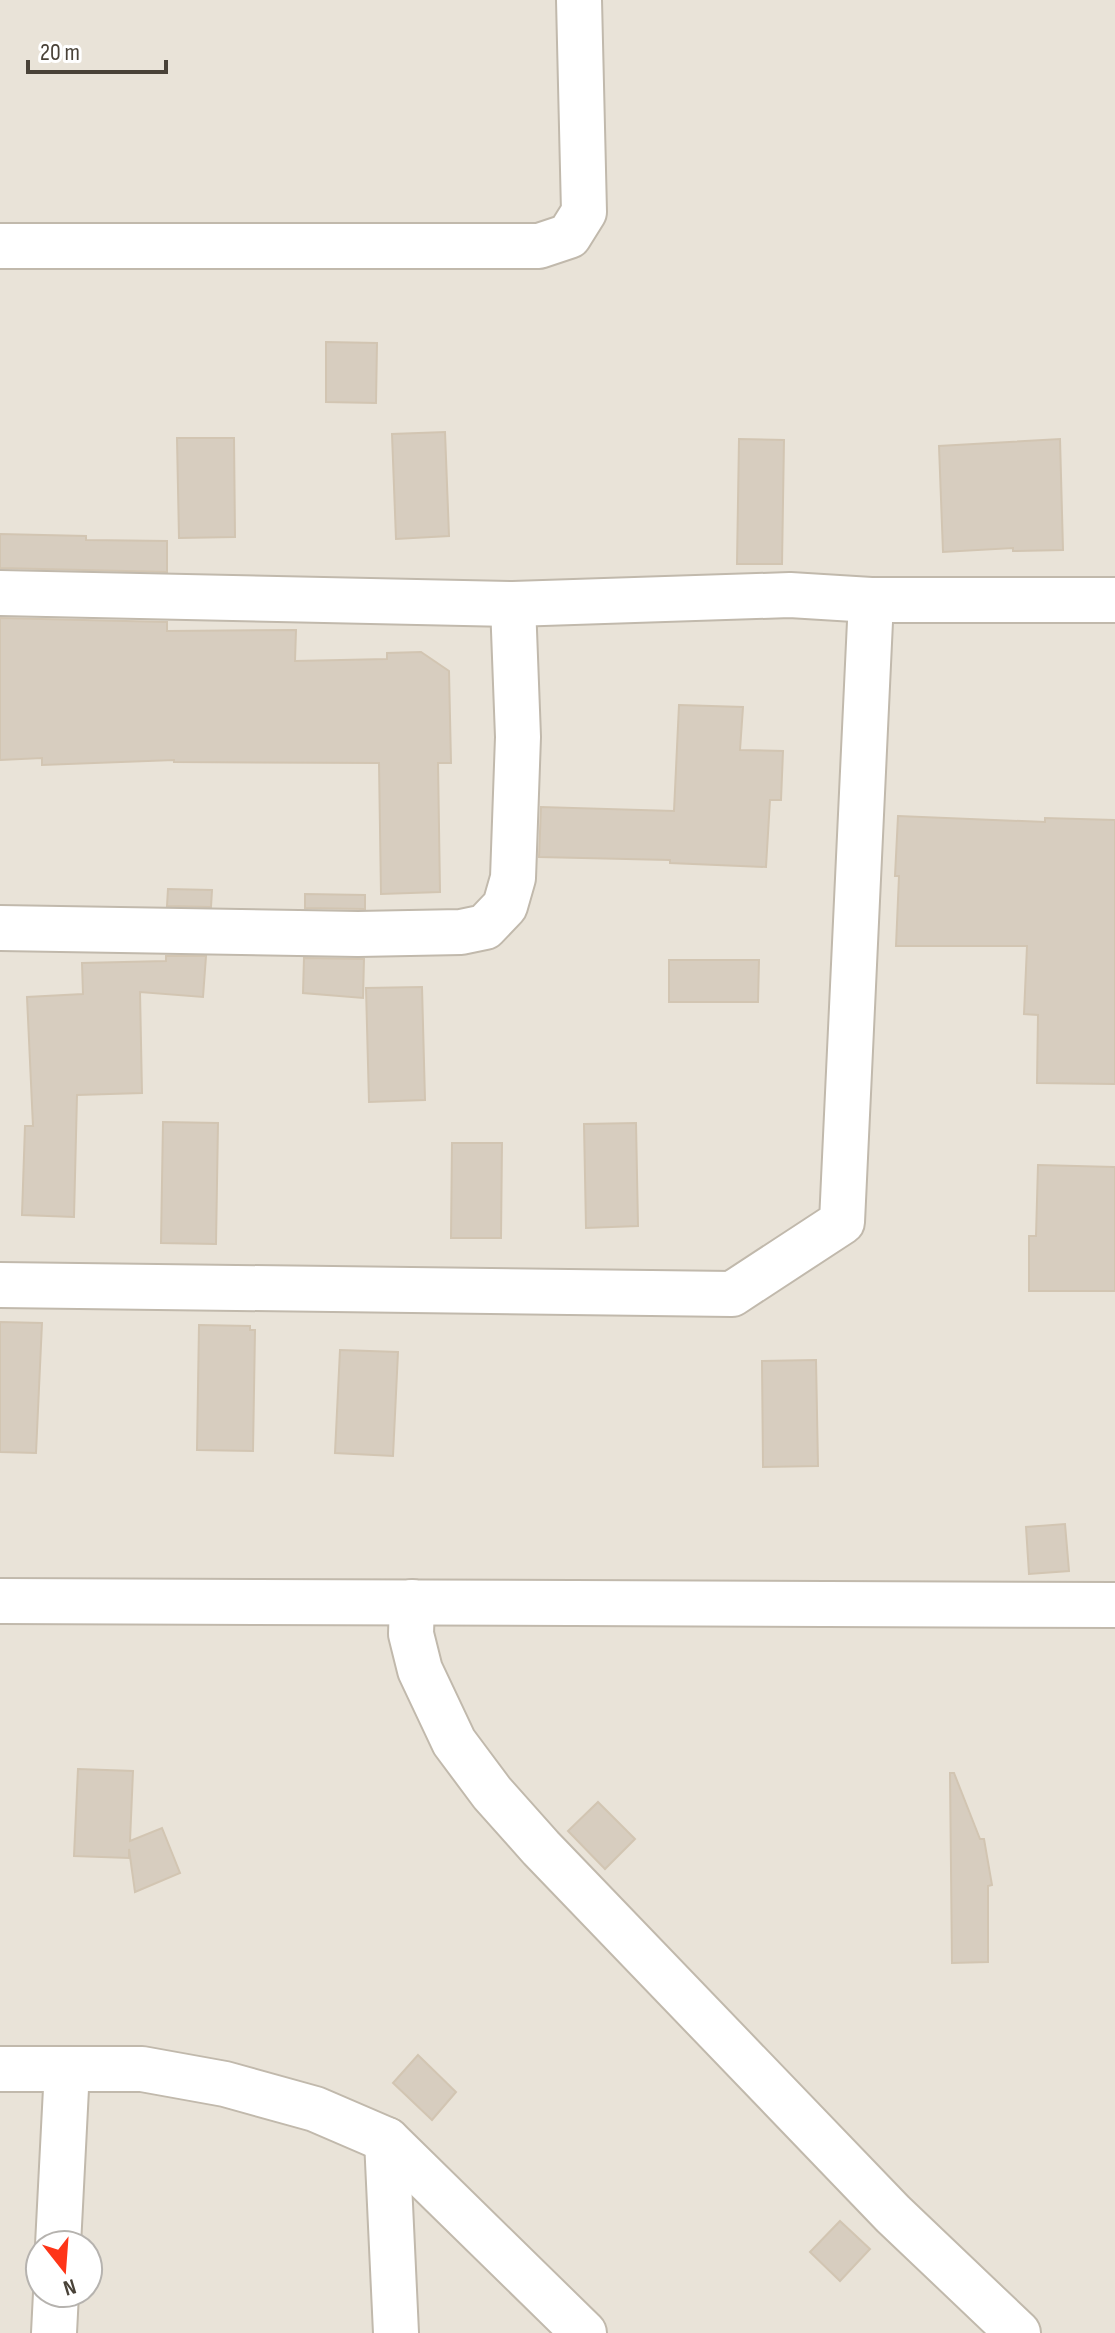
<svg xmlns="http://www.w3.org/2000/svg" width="1115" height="2333" viewBox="0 0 1115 2333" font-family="'Sofia Sans Condensed',sans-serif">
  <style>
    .residential { fill: #e9e3d8; fill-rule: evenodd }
    .building { fill: #d7cdbf; stroke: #d2c5b2; stroke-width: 2 }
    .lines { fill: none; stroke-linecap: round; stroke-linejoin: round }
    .street-casing { stroke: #c1b9ac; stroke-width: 48 }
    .street { stroke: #fff; stroke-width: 44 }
  </style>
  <rect width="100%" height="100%" fill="#f5f1ea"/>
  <path class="residential" d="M0 0H1115V2333H0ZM40 2245H88V2293H40Z"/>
  <g class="building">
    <path d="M326 342 377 343 376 403 326 402Z"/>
    <path d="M445 432 449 536 396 539 392 434Z"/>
    <path d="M177 438H234L235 537 179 538Z"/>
    <path d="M739 439 784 440 782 564H737Z"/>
    <path d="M1060 439 1063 550 1013 551V548L943 552 939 446Z"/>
    <path d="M0 534 86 536V540L167 541V572L0 568Z"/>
    <path d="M0 618 167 622V631L296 630 295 661 387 659V653L421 652 449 671 451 763H438L440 892 381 894 379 763 174 762V760L42 765V758L0 760Z"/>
    <path d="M679 705 743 707 740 750 783 751 781 800H770L766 867 670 863V860L539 857 541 807 674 811Z"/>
    <path d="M898 816 1045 822V818L1115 820V1084L1037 1083 1038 1015 1024 1014 1027 946H896L899 876H895Z"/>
    <path d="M168 889 212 890 211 907 167 906Z"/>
    <path d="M305 894 365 895V909L305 908Z"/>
    <path d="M166 956H206L203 997 140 992 142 1093 77 1095 74 1217 22 1215 25 1126H33L27 997 83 994 82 963 166 961Z"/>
    <path d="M304 958 364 959 363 998 303 993Z"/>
    <path d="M669 960H759L758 1002H669Z"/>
    <path d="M422 987 425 1100 369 1102 366 988Z"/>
    <path d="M163 1122 218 1123 216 1244 161 1243Z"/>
    <path d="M636 1123 638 1226 586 1228 584 1124Z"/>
    <path d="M452 1143H502L501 1238H451Z"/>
    <path d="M1038 1165 1115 1167V1291H1029V1236H1036Z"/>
    <path d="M0 1322 42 1323 36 1453 0 1452Z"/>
    <path d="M199 1325 250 1326V1330H255L253 1451 197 1450Z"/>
    <path d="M340 1350 398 1352 393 1456 335 1453Z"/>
    <path d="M816 1360 818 1466 763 1467 762 1361Z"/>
    <path d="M1065 1524 1069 1571 1029 1574 1026 1527Z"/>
    <path d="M78 1769 133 1771 130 1841 162 1828 180 1873 135 1892 129 1849V1858L74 1856Z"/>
    <path d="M950 1773H954L980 1839H984L992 1885 988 1886V1962L952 1963Z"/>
    <path d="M598 1802 635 1839 605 1869 568 1831Z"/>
    <path d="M418 2055 456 2092 432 2120 393 2083Z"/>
    <path d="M840 2221 870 2249 840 2281 810 2252Z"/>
  </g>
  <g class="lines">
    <g class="street-casing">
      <g id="street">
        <path d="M0 246H539L569 236 584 212 579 0"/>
        <path d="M0 593 513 604 790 595 871 600H1115"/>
        <path d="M0 928 358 934 461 932 485 927 505 906 513 878 518 737 513 604"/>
        <path d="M0 1285 732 1294 842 1222 871 600"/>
        <path d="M0 1601 1115 1605"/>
        <path d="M412 1602 411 1634 420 1670 454 1742 492 1793 541 1848 893 2214 1018 2333"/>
        <path d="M0 2069H142L225 2084 315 2109 387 2140 584 2333"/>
        <path d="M387 2140 396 2333"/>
        <path d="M58 2245 67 2069"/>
        <path d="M54 2333 56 2293"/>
      </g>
    </g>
    <use href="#street" class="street"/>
  </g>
  <g transform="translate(64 2269) rotate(163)"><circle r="38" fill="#ffffff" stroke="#b6b3af" stroke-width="2"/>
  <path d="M0-6L14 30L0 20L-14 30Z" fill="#fe3518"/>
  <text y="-12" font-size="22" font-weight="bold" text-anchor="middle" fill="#494238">N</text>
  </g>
  <path d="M28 60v12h138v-12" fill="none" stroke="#494238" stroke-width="4"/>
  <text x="40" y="60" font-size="24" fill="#494238" stroke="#ffffff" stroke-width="6" paint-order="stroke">20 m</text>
</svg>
